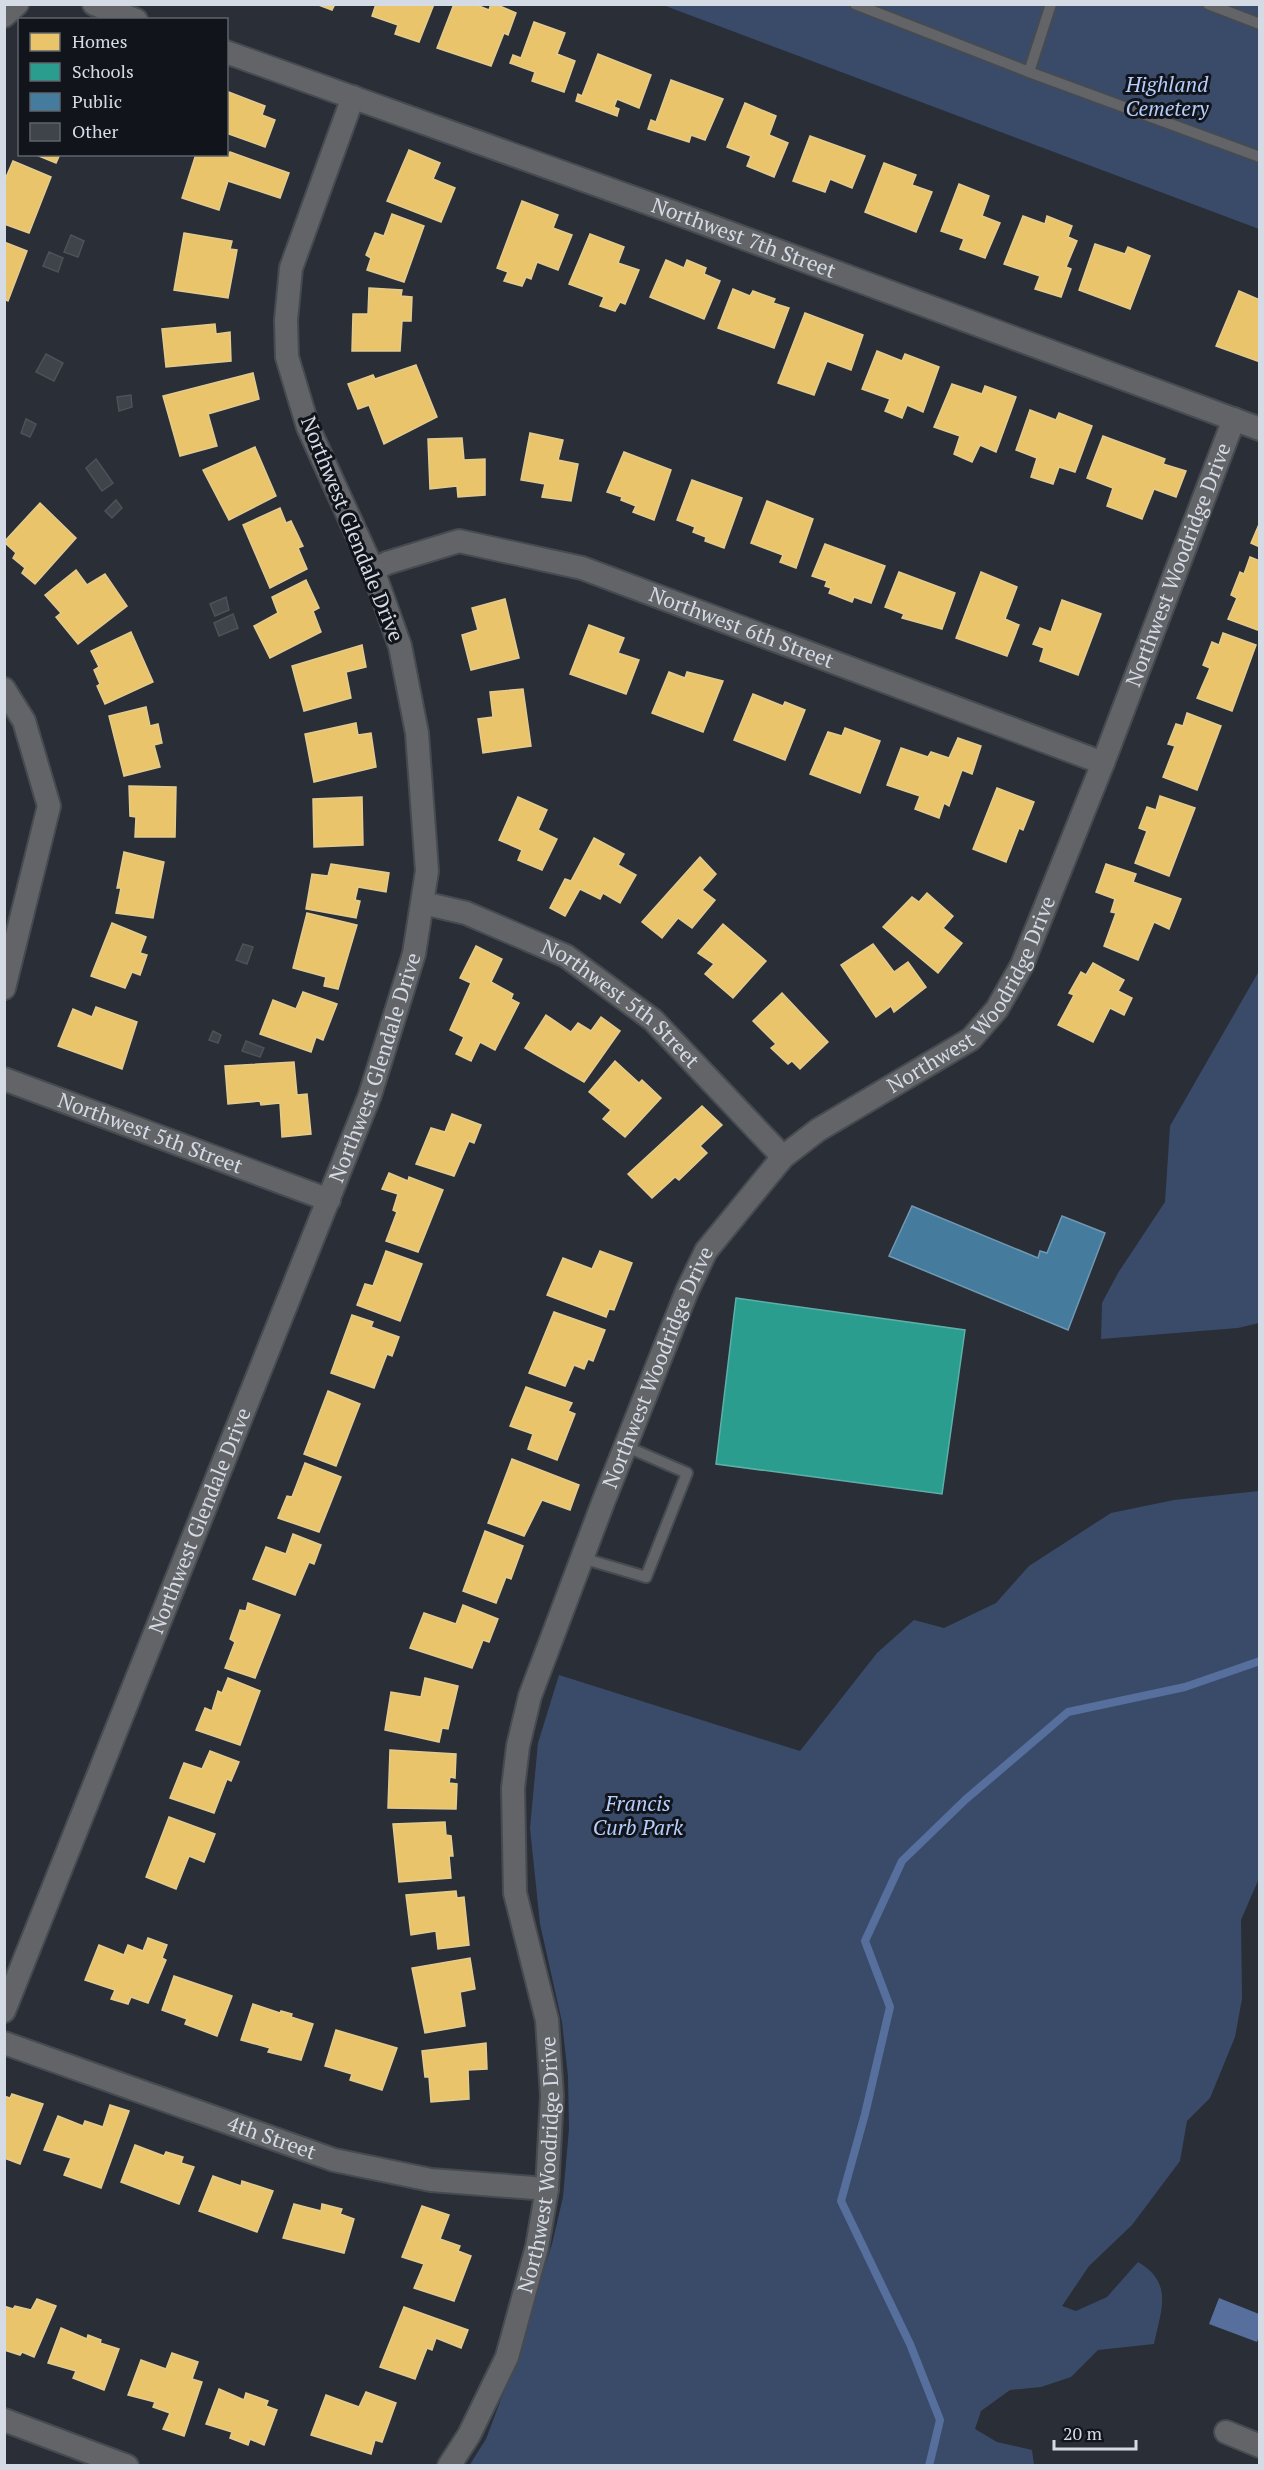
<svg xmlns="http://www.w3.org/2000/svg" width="1264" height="2470" viewBox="0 0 1264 2470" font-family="'PT Serif',serif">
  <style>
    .green { fill: #3a4b6a }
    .water { fill: #566f9d }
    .homes { fill: #e9c46a; stroke: #e3cb8f; stroke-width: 1.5 }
    .schools { fill: #2a9d8f; stroke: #5db0a9; stroke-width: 1.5 }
    .public { fill: #457b9d; stroke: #7098b3; stroke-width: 1.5 }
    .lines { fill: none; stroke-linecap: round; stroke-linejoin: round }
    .stream { stroke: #566f9d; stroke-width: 8 }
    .building { fill: #3f434a; stroke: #4d5158; stroke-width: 1.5 }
    .lane-casing { stroke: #464b51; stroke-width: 14 }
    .street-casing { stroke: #464b51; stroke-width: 26 }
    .lane { stroke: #626468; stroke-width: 10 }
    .street { stroke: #626468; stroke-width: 22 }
    .labels { text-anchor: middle; stroke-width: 6; stroke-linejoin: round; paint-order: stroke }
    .park-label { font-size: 21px; font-style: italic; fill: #b5cefb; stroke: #11141b }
    .street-label { font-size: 21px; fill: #d5dbe5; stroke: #11141b }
  </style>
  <rect width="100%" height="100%" fill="#2a2e36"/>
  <g class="green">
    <path d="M663 5H1259V229Z"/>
    <path d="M1259 971V1323L1238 1328 1101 1339 1102 1303 1118 1273 1165 1202 1170 1126Z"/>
    <path d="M1259 1491 1260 1876 1241 1920 1242 1999 1235 2037 1210 2098 1187 2121 1180 2161 1132 2225 1089 2266 1062 2306 1076 2311 1107 2297 1138 2262C1174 2283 1161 2310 1154 2344L1098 2350 1071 2377 1041 2387 1010 2390 981 2411 975 2429 997 2442 1032 2450 1034 2465 469 2466 486 2439 514 2365 552 2244 563 2197 569 2129 568 2076 562 2022 540 1924 530 1828 538 1743 559 1675 800 1751 877 1653 914 1620 944 1628 996 1603 1029 1566 1111 1513 1174 1500Z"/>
  </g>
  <path class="water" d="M1219 2298 1259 2314V2336L1257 2342 1209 2324Z"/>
  <g class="homes">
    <path d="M316 4H335L332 10Z"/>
    <path d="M376 4H434L419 42 395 34 398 25 372 16Z"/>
    <path d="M454 4H474L489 10 491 4H495L516 13 508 35 504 33 491 66 437 48Z"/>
    <path d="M534 22 565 33 557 54 575 61 564 92 532 81 535 72 510 63 513 55 521 58Z"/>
    <path d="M598 54 651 75 639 108 617 99 614 107 619 109 617 116 576 101 578 94 582 96Z"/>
    <path d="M671 80 723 99 705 140 691 135 689 142 648 129 651 120 656 122Z"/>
    <path d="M226 91 265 106 262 115 275 120 265 147 226 133Z"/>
    <path d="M745 103 776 116 769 135 788 143 774 177 747 166 751 156 727 147Z"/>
    <path d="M810 136 865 156 852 188 830 179 825 192 793 181Z"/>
    <path d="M409 150 440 163 433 179 455 188 441 222 387 201Z"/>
    <path d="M230 152 289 173 280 198 228 181 219 210 182 198 196 154H219L228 157Z"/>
    <path d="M34 154H60L56 163Z"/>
    <path d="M13 161 51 177 29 233 4 224V182Z"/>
    <path d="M884 163 916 175 912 185 932 192 916 232 865 212Z"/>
    <path d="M959 184 989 196 982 216 1000 223 985 258 960 249 964 239 941 231Z"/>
    <path d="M522 201 558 215 553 228 572 235 558 270 537 262 531 279 526 277 522 286 504 281 508 272 497 268Z"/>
    <path d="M392 214 424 226 404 282 367 270 371 258 366 255 375 233 384 236Z"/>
    <path d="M1023 216 1045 224 1047 216 1072 226 1068 237 1077 241 1066 267 1071 269 1061 297 1035 289 1040 276 1004 264Z"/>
    <path d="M184 233 232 241 230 249 237 250 228 298 174 290Z"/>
    <path d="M590 234 624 247 618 263 639 270 625 304 620 302 615 311 600 306 604 297 569 284Z"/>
    <path d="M4 242 27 251 8 301 4 299Z"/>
    <path d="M1095 244 1125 254 1128 247 1150 256 1130 309 1079 290Z"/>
    <path d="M666 260 684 268 687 260 706 268 704 274 720 281 704 319 650 297Z"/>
    <path d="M369 288 402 290 401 296 412 297 411 321H402L400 351H352L353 314H368Z"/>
    <path d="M733 289 750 296 753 291 775 299 773 303 789 308 774 348 718 328Z"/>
    <path d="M1239 291 1260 300V362L1216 346Z"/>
    <path d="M805 313 863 335 851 370 827 361 814 395 778 383Z"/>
    <path d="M215 324 216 334 230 332 231 361 166 367 162 329Z"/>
    <path d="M877 351 902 361 905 354 939 367 923 412 907 405 902 418 885 411 890 399 862 389Z"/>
    <path d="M416 365 437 417 384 444 369 405 358 409 348 384 373 375 375 379Z"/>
    <path d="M253 373 259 399 208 414 217 446 180 456 163 396Z"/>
    <path d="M952 384 982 394 985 386 1016 397 996 452 980 445 972 462 954 454 960 436 934 427Z"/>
    <path d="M1030 410 1056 420 1059 413 1092 426 1075 472 1059 467 1053 484 1031 477 1037 458 1016 450Z"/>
    <path d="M530 433 563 440 558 460 578 464 571 501 542 497 545 484 521 480Z"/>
    <path d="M1103 436 1165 459 1163 464 1186 471 1176 497 1154 489 1142 519 1107 506 1113 488 1087 478Z"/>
    <path d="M462 438 464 460 485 459V495L458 497 457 486 430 489 428 439Z"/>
    <path d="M255 447 276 496 229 520 203 470Z"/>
    <path d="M624 452 671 470 654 520 633 512 636 506 621 500 622 497 607 492Z"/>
    <path d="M692 480 742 498 724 548 705 541 706 537 693 532 695 527 677 520Z"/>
    <path d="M767 501 813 519 796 568 780 562 783 555 751 543Z"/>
    <path d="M40 503 76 538 35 584 22 573 25 568 13 558 16 553 4 542Z"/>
    <path d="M280 508 286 523 291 521 303 546 298 548 307 569 270 588 243 525Z"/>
    <path d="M1260 522V547L1251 543Z"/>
    <path d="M825 544 885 566 871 603 854 597 852 602 829 593 831 588 825 586 827 581 812 576Z"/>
    <path d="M1250 557 1260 561V631L1228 619 1237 598 1231 595 1240 572 1244 574Z"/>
    <path d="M76 570 87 585 105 574 127 606 78 644 56 617 61 613 45 595Z"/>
    <path d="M899 572 955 593 942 629 902 618 904 614 885 607Z"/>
    <path d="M981 572 1017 587 1005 619 1019 625 1007 656 956 638Z"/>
    <path d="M306 580 319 608 313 611 321 632 270 658 254 626 278 613 272 597Z"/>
    <path d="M505 599 519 658 471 670 462 635 478 630 472 608Z"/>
    <path d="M1062 600 1101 614 1078 675 1040 661 1044 648 1033 644 1040 628 1051 632Z"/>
    <path d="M589 625 624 638 618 653 639 660 626 694 570 674Z"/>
    <path d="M131 632 153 682 105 704 97 686 100 684 94 670 99 667 91 651Z"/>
    <path d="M1223 633 1256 645 1232 711 1197 698 1210 668 1203 665 1212 642 1219 645Z"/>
    <path d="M362 645 366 667 346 672 351 698 304 711 292 666Z"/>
    <path d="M669 672 685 678 687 672 723 681 703 732 652 713Z"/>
    <path d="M523 689 531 746 483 753 478 719 493 717 490 692Z"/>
    <path d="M753 694 783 706 785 702 805 710 785 760 734 740Z"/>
    <path d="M146 707 150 726 158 724 162 743 154 745 160 767 124 776 109 716Z"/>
    <path d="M1187 713 1221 726 1197 790 1163 777 1175 746 1168 744 1176 724 1183 726Z"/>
    <path d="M356 723 358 735 371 733 376 767 314 782 305 734Z"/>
    <path d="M845 728 880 741 860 793 810 774 828 732 842 736Z"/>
    <path d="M958 738 981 746 972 774 962 770 949 806 944 803 939 818 915 809 920 796 887 785 901 748 928 757 931 752 949 758Z"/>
    <path d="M129 786 176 787 175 837H135L136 817 130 816Z"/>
    <path d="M997 788 1034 802 1023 830 1019 828 1006 862 973 849Z"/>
    <path d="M1160 796 1195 808 1169 876 1135 863 1147 831 1139 828 1147 807 1156 810Z"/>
    <path d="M362 797 363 845 314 847 313 799Z"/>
    <path d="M518 797 547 810 538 830 557 839 542 870 518 860 522 850 499 840Z"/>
    <path d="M594 838 624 854 618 865 636 875 620 903 603 893 600 899 580 889 565 916 550 908 565 879 571 881Z"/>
    <path d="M124 852 164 862 153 918 116 913 121 888H117Z"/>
    <path d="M700 857 716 874 702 890 715 900 692 928 678 918 662 938 642 922Z"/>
    <path d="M331 864 389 873 386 892 358 887 355 900 360 901 356 918 306 909 312 874 328 876Z"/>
    <path d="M1106 864 1136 874 1133 882 1181 899 1169 929 1154 922 1138 960 1104 946 1116 913 1111 912 1115 899 1096 892Z"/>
    <path d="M927 893 953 916 943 928 962 943 938 973 883 927 912 897 919 902Z"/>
    <path d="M307 913 357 925 338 989 324 986 326 977 293 968Z"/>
    <path d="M112 923 146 937 140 953 147 955 140 975 132 972 125 988 91 976Z"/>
    <path d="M723 924 766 961 733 998 705 974 714 964 698 953Z"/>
    <path d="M873 944 894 972 908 962 926 987 894 1012 891 1006 876 1017 841 965Z"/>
    <path d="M476 946 502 959 491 982 513 994 511 999 519 1003 495 1050 480 1042 471 1061 456 1054 464 1037 450 1030 471 983 460 978Z"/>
    <path d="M1093 963 1124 980 1118 991 1132 998 1124 1015 1110 1008 1093 1042 1058 1025 1074 995 1069 993 1081 972 1086 975Z"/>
    <path d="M303 992 337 1004 323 1040 316 1037 311 1052 260 1034 273 1000 296 1009Z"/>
    <path d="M782 993 828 1042 800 1069 792 1061 788 1064 771 1048 776 1044 753 1021Z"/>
    <path d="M96 1007 137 1022 122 1069 58 1046 73 1009 92 1017Z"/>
    <path d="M546 1015 571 1032 578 1023 591 1031 601 1017 620 1031 584 1082 525 1048Z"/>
    <path d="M615 1061 639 1083 642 1080 661 1098 625 1137 603 1119 611 1110 589 1092Z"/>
    <path d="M294 1062 297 1095 307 1094 311 1134 282 1137 280 1103 261 1105 260 1101 228 1104 225 1066Z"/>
    <path d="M702 1106 722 1125 700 1146 707 1153 679 1180 675 1177 652 1198 628 1174Z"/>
    <path d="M452 1114 481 1125 474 1143 469 1141 454 1176 416 1164 431 1128 445 1132Z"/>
    <path d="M389 1173 408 1181 409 1177 443 1190 418 1252 386 1241 397 1212 393 1210 398 1194 382 1189Z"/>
    <path d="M386 1251 422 1264 400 1321 357 1305 365 1284 373 1286Z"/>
    <path d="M600 1251 632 1263 614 1310 609 1309 606 1317 547 1295 563 1258 592 1269Z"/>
    <path d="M554 1312 605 1330 593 1361 588 1359 584 1369 574 1365 565 1386 529 1373Z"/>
    <path d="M352 1315 373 1322 371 1327 399 1337 392 1356 387 1354 374 1388 331 1373Z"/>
    <path d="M526 1387 572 1403 568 1411 575 1414 557 1460 528 1449 533 1434 510 1426Z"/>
    <path d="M328 1391 360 1404 336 1466 304 1454Z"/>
    <path d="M512 1459 579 1485 570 1510 542 1500 524 1536 488 1523Z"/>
    <path d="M305 1463 341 1477 319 1532 278 1518 287 1496 292 1497Z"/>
    <path d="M485 1531 523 1546 511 1579 506 1577 496 1603 463 1591Z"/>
    <path d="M293 1534 321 1545 314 1564 309 1562 295 1595 253 1579 266 1547 286 1554Z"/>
    <path d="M248 1603 280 1615 255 1678 225 1668 235 1642 230 1639 240 1610 246 1611Z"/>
    <path d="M463 1605 498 1619 489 1642 483 1640 472 1668 410 1648 424 1613 456 1624Z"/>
    <path d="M228 1678 260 1691 240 1745 196 1730 205 1708 212 1711 218 1691 222 1693Z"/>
    <path d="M425 1678 458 1686 448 1729 442 1728 439 1742 385 1730 391 1692 421 1697Z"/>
    <path d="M390 1750 456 1754 455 1778 450 1777 449 1783 457 1784 456 1809 388 1808Z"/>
    <path d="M210 1751 239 1762 231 1781 227 1779 214 1813 170 1798 184 1763 202 1769Z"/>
    <path d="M169 1817 215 1834 204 1862 189 1856 176 1889 146 1877Z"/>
    <path d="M445 1822 446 1835 451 1836 453 1856H449L451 1878 399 1882 393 1824Z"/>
    <path d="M456 1891 457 1898 464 1897 469 1945 438 1949 436 1931 411 1935 406 1895Z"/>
    <path d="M148 1938 167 1945 162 1958 166 1960 148 2003 131 1997 128 2004 111 1999 115 1990 85 1980 99 1945 124 1955 128 1945 143 1951Z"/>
    <path d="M470 1958 475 1989 460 1992 465 2026 425 2033 412 1968Z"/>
    <path d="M174 1976 232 1996 217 2036 185 2024 187 2019 162 2010Z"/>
    <path d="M253 2004 280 2013 281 2011 292 2014 291 2017 313 2024 301 2060 268 2052 270 2048 241 2040Z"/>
    <path d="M336 2030 397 2048 382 2090 350 2080 352 2074 325 2066Z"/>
    <path d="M486 2043 487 2069 468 2070 469 2099 431 2102 429 2077H425L422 2051Z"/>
    <path d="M12 2094 43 2104 20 2164 4 2158V2096L10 2098Z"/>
    <path d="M110 2105 129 2111 101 2188 64 2175 71 2158 44 2150 58 2116 83 2126 85 2121 103 2127Z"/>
    <path d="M135 2145 164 2156 166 2152 183 2157 181 2163 194 2167 179 2204 121 2182Z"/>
    <path d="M213 2176 241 2186 242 2181 273 2191 257 2232 199 2211Z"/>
    <path d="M294 2204 321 2211 322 2204 342 2209 340 2214 354 2219 344 2253 283 2238Z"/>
    <path d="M422 2206 449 2215 440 2239 460 2246 458 2251 471 2256 454 2301 414 2288 424 2264 402 2257Z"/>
    <path d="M37 2299 56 2306 34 2357 22 2352 20 2355 4 2350V2306L13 2309 15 2306 31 2310Z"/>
    <path d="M404 2307 468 2330 461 2348 436 2338 432 2350 427 2348 415 2379 380 2367Z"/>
    <path d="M61 2328 87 2339 88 2335 101 2340 100 2343 119 2349 104 2390 73 2378 76 2371 48 2363Z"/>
    <path d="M172 2353 198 2362 192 2379 202 2382 184 2436 163 2429 170 2413 153 2407 155 2402 128 2395 141 2360 166 2369Z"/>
    <path d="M219 2389 244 2400 246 2393 268 2401 266 2406 277 2410 264 2445 250 2439 248 2445 230 2438 232 2432 206 2424Z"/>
    <path d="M366 2392 396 2403 382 2442 375 2440 371 2454 311 2435 326 2395 359 2407Z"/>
  </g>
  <path class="schools" d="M736 1298 965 1330 942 1494 716 1464Z"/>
  <path class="public" d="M912 1206 1038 1258 1040 1251 1047 1253 1062 1216 1105 1233 1068 1330 889 1256Z"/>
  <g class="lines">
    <path class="stream" d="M929 2466 940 2420 910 2344 841 2201 865 2114 890 2007 865 1941 902 1861 965 1800 1068 1712 1185 1687 1260 1661"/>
  </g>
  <g class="building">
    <path d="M71 235 84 241 78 257 64 252Z"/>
    <path d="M49 252 63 258 58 272 43 266Z"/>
    <path d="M46 354 63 363 54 381 36 372Z"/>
    <path d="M131 395 132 407 119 411 117 397Z"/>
    <path d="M26 419 36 424 30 437 21 433Z"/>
    <path d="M96 459 113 483 102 491 86 468Z"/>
    <path d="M116 500 122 508 112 518 105 511Z"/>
    <path d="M226 597 229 610 215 616 210 604Z"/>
    <path d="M233 614 238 628 219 636 214 623Z"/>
    <path d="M243 944 253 947 247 964 236 960Z"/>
    <path d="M213 1031 221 1035 218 1043 209 1040Z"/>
    <path d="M246 1041 264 1048 260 1057 242 1051Z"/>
  </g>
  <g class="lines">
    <g class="lane-casing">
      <g id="lane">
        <path d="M855 4 1029 72 1260 157"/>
        <path d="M1208 4 1260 24"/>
        <path d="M1029 72 1051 4"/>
        <path d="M582 1558 646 1577 687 1473 625 1446"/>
      </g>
    </g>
    <g class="street-casing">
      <g id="street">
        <path d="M94 4 136 20"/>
        <path d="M4 16 17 4"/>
        <path id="s1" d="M226 52 673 212 1260 429"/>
        <path id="s2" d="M373 570 387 563 459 541 582 568 1103 763"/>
        <path d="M4 689 24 721 49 806 4 988"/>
        <path id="s3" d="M423 903 466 913 566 956 653 1020 783 1157"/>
        <path id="s4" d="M4 1079 329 1200"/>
        <path id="s5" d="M4 2011 370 1095 414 954 427 871 417 733 400 646 373 570 308 427 287 357 286 320 291 268 353 97"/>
        <path id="s6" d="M4 2043 334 2160 431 2180 547 2189"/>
        <path d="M4 2420 127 2466"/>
        <path d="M1226 2432 1260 2446"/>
        <path id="s7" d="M449 2466 469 2435 507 2357 537 2247 547 2189 552 2096 547 2020 515 1893 513 1788 518 1746 530 1696 604 1500 687 1291 706 1251 783 1157 818 1130 971 1039 997 1009 1022 965 1103 763 1234 419"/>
      </g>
    </g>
    <use href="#lane" class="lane"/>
    <use href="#street" class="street"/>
  </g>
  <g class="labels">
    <g class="park-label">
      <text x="1167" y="92">Highland<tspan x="1167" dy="24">Cemetery</tspan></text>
      <text x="638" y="1811">Francis<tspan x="638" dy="24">Curb Park</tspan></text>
    </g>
    <g class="street-label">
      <text dy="7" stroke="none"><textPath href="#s1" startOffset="550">Northwest 7th Street</textPath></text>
      <text transform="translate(352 529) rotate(68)" y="7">Northwest Glendale Drive</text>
      <text dy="7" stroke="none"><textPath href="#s7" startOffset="2138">Northwest Woodridge Drive</textPath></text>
      <text dy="7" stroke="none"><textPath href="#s2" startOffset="387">Northwest 6th Street</textPath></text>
      <text dy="7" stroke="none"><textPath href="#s7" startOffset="1652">Northwest Woodridge Drive</textPath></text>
      <text dy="7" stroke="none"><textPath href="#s3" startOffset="225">Northwest 5th Street</textPath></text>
      <text dy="7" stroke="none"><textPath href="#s5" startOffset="1014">Northwest Glendale Drive</textPath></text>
      <text dy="7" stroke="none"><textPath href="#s4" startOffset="156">Northwest 5th Street</textPath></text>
      <text dy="7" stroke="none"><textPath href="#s7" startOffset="1148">Northwest Woodridge Drive</textPath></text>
      <text dy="7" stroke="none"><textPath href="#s5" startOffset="528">Northwest Glendale Drive</textPath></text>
      <text dy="7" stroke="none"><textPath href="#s6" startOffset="284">4th Street</textPath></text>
      <text dy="7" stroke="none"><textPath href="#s7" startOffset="320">Northwest Woodridge Drive</textPath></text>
    </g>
  </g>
  <rect width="1264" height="2470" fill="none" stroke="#d5dbe5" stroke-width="12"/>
  <rect x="18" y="18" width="210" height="138" fill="#11141b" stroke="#5f646c" stroke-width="1.5"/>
  <rect x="30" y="33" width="30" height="18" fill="#e9c46a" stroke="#5f646c" stroke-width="1.5"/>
  <text x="72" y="48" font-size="18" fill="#d5dbe5">Homes</text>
  <rect x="30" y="63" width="30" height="18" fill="#2a9d8f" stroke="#5f646c" stroke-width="1.5"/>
  <text x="72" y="78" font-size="18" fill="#d5dbe5">Schools</text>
  <rect x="30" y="93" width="30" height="18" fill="#457b9d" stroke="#5f646c" stroke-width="1.5"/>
  <text x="72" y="108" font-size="18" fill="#d5dbe5">Public</text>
  <rect x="30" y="123" width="30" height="18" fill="#3f434a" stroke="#5f646c" stroke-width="1.5"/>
  <text x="72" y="138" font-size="18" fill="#d5dbe5">Other</text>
  <path d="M1054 2440v9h82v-9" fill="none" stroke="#d5dbe5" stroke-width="3"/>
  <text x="1063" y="2440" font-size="18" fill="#d5dbe5" stroke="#11141b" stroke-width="4.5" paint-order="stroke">20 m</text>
</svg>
